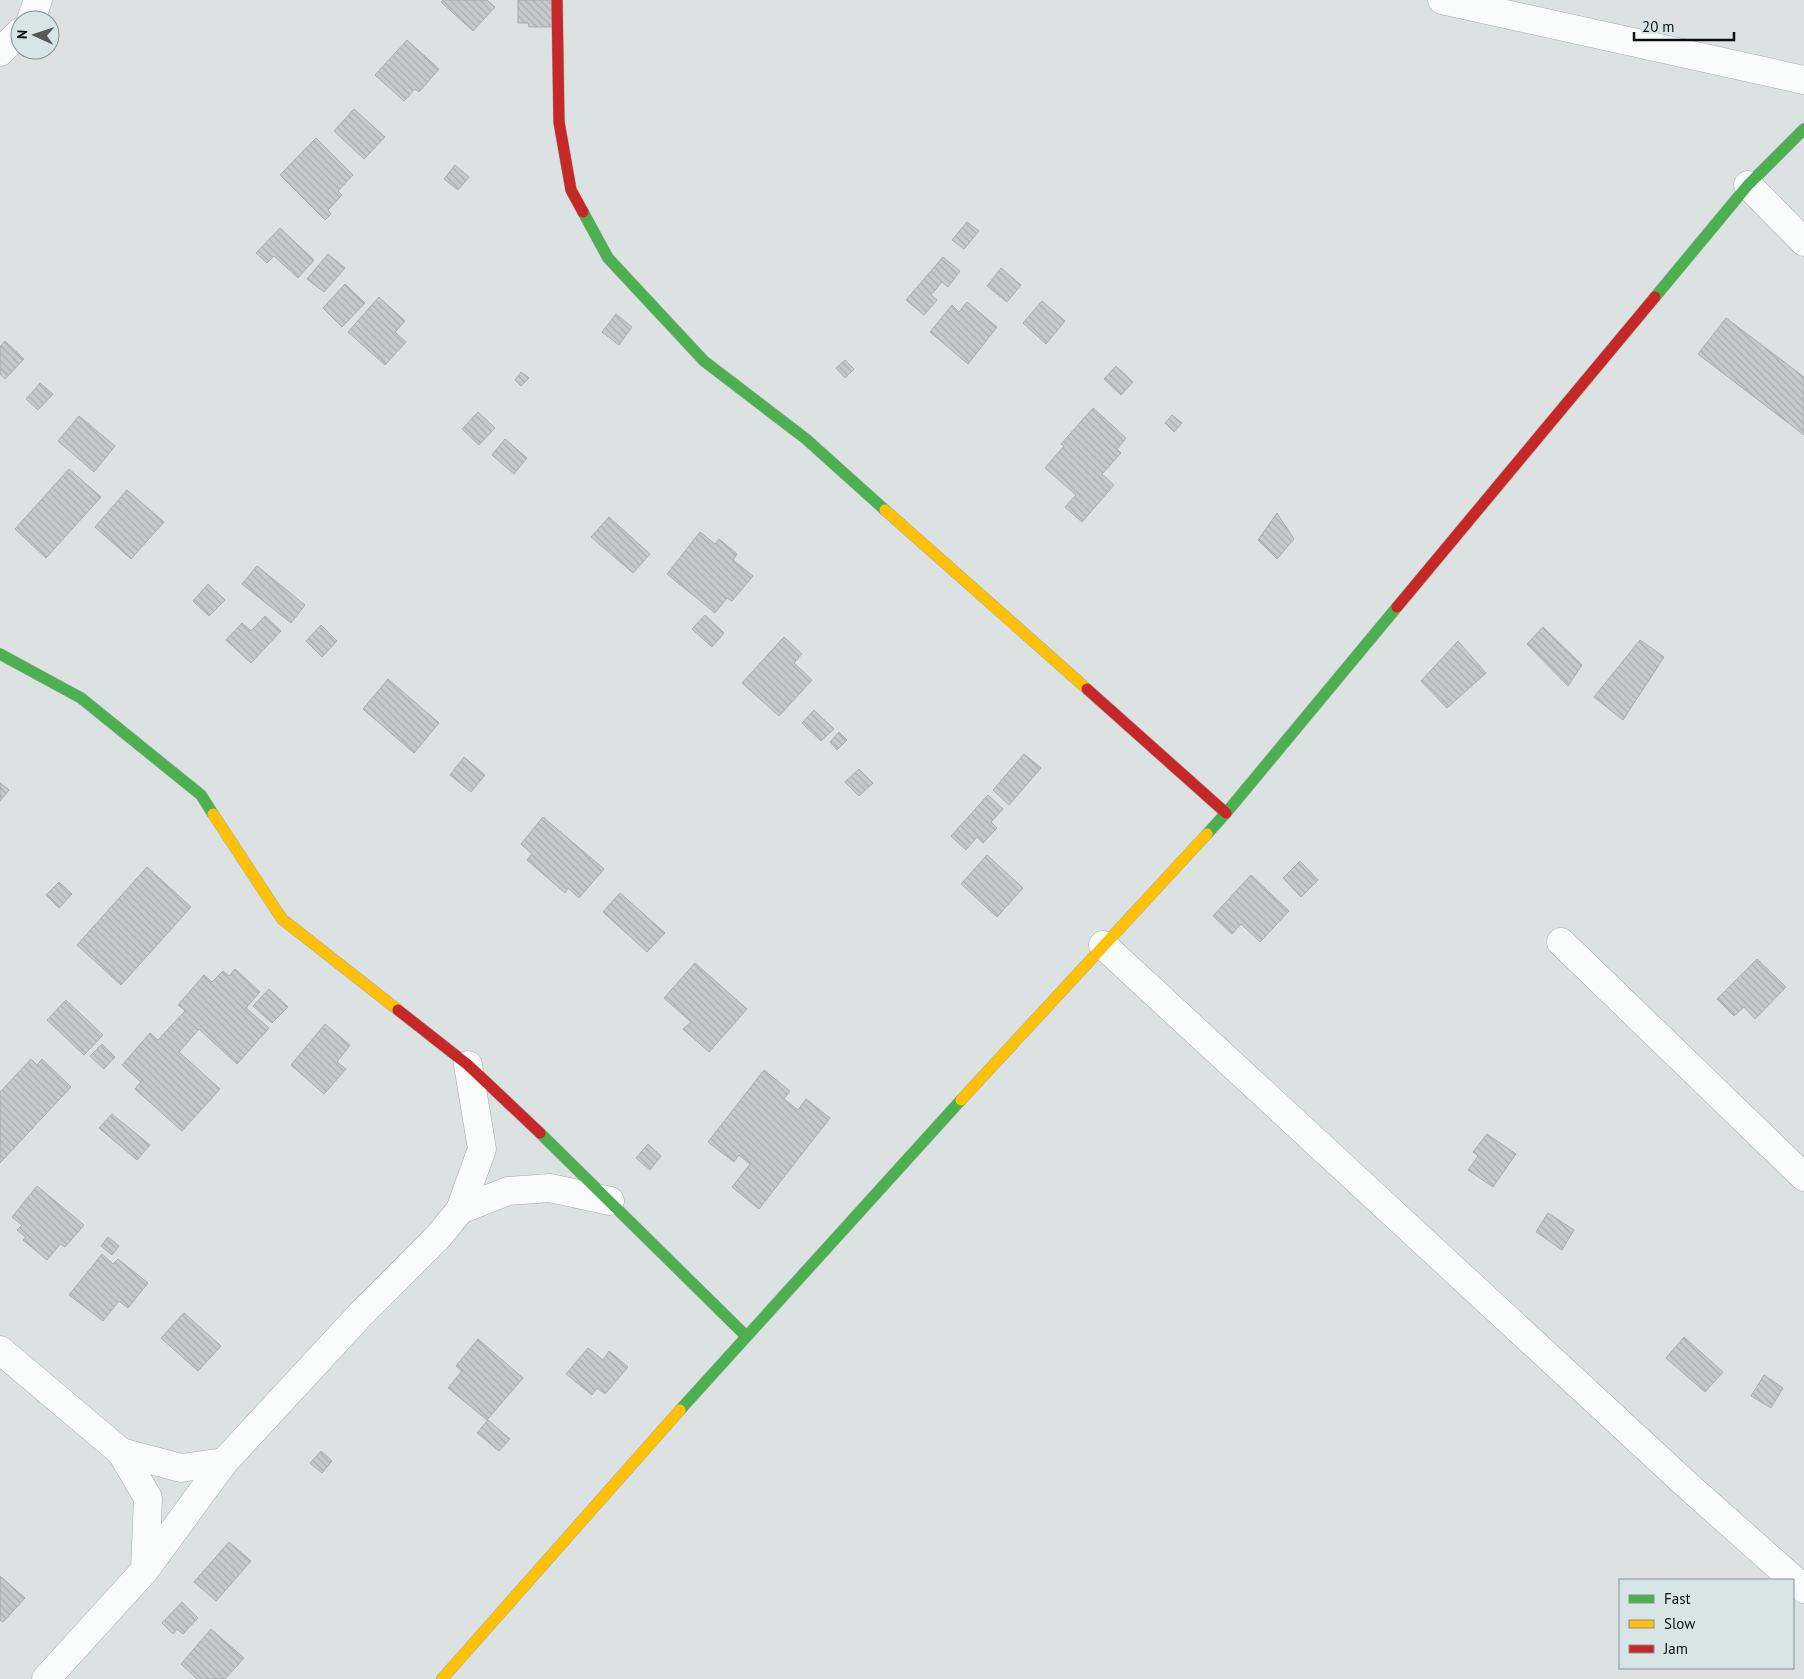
<svg xmlns="http://www.w3.org/2000/svg" width="1804" height="1679" viewBox="0 0 1804 1679" font-family="'PT Sans',sans-serif">
  <style>
    .building { fill: url(#building-back-hatch); stroke: #a7acac }
    .lines { fill: none; stroke-linecap: round; stroke-linejoin: round }
    .street-casing { stroke: #a6aaaa; stroke-width: 29 }
    .fast-casing { stroke: #a6aaaa; stroke-width: 12 }
    .slow-casing { stroke: #a6aaaa; stroke-width: 12 }
    .jam-casing { stroke: #a6aaaa; stroke-width: 12 }
    .street { stroke: #fafbfb; stroke-width: 28 }
    .fast { stroke: #4caf50; stroke-width: 11 }
    .slow { stroke: #ffc107; stroke-width: 11 }
    .jam { stroke: #c62828; stroke-width: 11 }
  </style>
  <defs>
    <pattern id="building-back-hatch" width="6" height="6" patternUnits="userSpaceOnUse" patternTransform="scale(1.25)"><rect width="6" height="6" fill="#c5caca"/><path d="M-1 5l2 2M0 0l6 6M5-1l2 2" fill="none" stroke="#a8acac"/></pattern>
  </defs>
  <rect width="100%" height="100%" fill="#dce2e2"/>
  <g class="building">
    <path d="M443 0H487L495 7 473 31 441 2Z"/>
    <path d="M518 0H555V27H529L528 23H518Z"/>
    <path d="M407 40 439 69 419 92 415 89 404 101 375 75Z"/>
    <path d="M354 109 385 137 364 159 334 131Z"/>
    <path d="M316 138 353 175 338 191 342 195 328 210 331 214 325 220 280 175Z"/>
    <path d="M455 165 469 177 458 190 444 179Z"/>
    <path d="M967 222 979 231 964 249 952 240Z"/>
    <path d="M280 228 314 260 298 278 274 256 267 263 256 253Z"/>
    <path d="M328 254 345 268 324 292 307 279Z"/>
    <path d="M943 257 960 271 948 287 942 282 931 295 937 300 924 315 906 300Z"/>
    <path d="M1001 268 1021 285 1007 302 987 286Z"/>
    <path d="M345 284 365 303 342 327 323 308Z"/>
    <path d="M379 297 405 321 395 332 406 342 385 365 348 332Z"/>
    <path d="M1042 301 1065 321 1046 344 1023 323Z"/>
    <path d="M967 302 997 327 968 364 930 332 952 305 959 312Z"/>
    <path d="M616 314 632 327 619 345 602 332Z"/>
    <path d="M1726 318 1804 377V435L1698 354Z"/>
    <path d="M5 341 24 359 5 379 0 374V347Z"/>
    <path d="M845 360 854 369 845 378 836 368Z"/>
    <path d="M1116 366 1133 382 1121 395 1104 379Z"/>
    <path d="M521 372 529 378 521 386 515 380Z"/>
    <path d="M40 383 53 394 38 410 26 399Z"/>
    <path d="M1093 408 1126 438 1117 449 1121 453 1102 474 1114 485 1082 522 1065 507 1076 495 1045 468 1064 446 1061 444Z"/>
    <path d="M478 412 495 428 479 445 462 429Z"/>
    <path d="M1172 415 1182 423 1174 432 1165 423Z"/>
    <path d="M79 416 115 446 94 472 58 441Z"/>
    <path d="M505 439 527 458 514 474 492 455Z"/>
    <path d="M69 469 101 497 46 558 15 529Z"/>
    <path d="M127 490 164 522 131 559 95 527Z"/>
    <path d="M1277 513 1294 539 1277 559 1258 540Z"/>
    <path d="M609 517 650 554 633 573 591 537Z"/>
    <path d="M700 532 715 544 719 539 737 554 733 560 753 576 732 601 727 598 715 613 667 574Z"/>
    <path d="M257 566 305 605 291 623 242 584Z"/>
    <path d="M208 584 225 600 209 616 193 601Z"/>
    <path d="M705 615 724 633 712 647 692 629Z"/>
    <path d="M265 616 281 631 251 663 226 640 242 623 251 631Z"/>
    <path d="M321 625 337 641 322 657 306 641Z"/>
    <path d="M1543 627 1582 665 1568 686 1527 644Z"/>
    <path d="M784 637 802 654 794 663 812 680 779 716 742 683Z"/>
    <path d="M1640 640 1664 657 1623 720 1594 697Z"/>
    <path d="M1458 641 1486 673 1447 708 1421 681Z"/>
    <path d="M388 679 439 723 414 753 363 709Z"/>
    <path d="M814 710 834 729 821 741 802 723Z"/>
    <path d="M839 732 847 740 837 750 830 742Z"/>
    <path d="M1024 754 1041 768 1009 805 993 790Z"/>
    <path d="M464 757 485 775 471 792 450 775Z"/>
    <path d="M859 769 873 783 859 796 845 782Z"/>
    <path d="M0 783 9 790 0 801Z"/>
    <path d="M988 795 1003 809 991 822 997 828 983 843 977 837 966 850 951 836Z"/>
    <path d="M543 817 604 869 579 898 568 888 565 893 527 860 532 854 521 844Z"/>
    <path d="M987 855 1023 888 997 917 961 884Z"/>
    <path d="M1300 861 1318 880 1301 897 1283 878Z"/>
    <path d="M147 867 191 907 121 985 77 945Z"/>
    <path d="M1251 875 1289 911 1260 942 1241 924 1232 934 1213 916Z"/>
    <path d="M59 882 72 894 59 908 46 895Z"/>
    <path d="M620 893 665 933 647 952 603 912Z"/>
    <path d="M1757 959 1786 987 1755 1019 1744 1007 1734 1016 1717 999Z"/>
    <path d="M695 963 747 1009 709 1052 683 1029 691 1022 664 998Z"/>
    <path d="M235 969 260 992 246 1008 269 1028 237 1064 199 1029 179 1052 220 1089 182 1131 135 1089 141 1082 122 1065 150 1033 158 1040 185 1011 178 1005 204 975 212 982 223 971 229 976Z"/>
    <path d="M269 989 288 1007 272 1023 253 1006Z"/>
    <path d="M66 1000 103 1035 84 1055 47 1020Z"/>
    <path d="M325 1024 350 1045 337 1062 346 1069 324 1094 291 1065Z"/>
    <path d="M102 1044 115 1057 104 1069 90 1056Z"/>
    <path d="M31 1059 37 1065 42 1059 71 1087 0 1163V1092Z"/>
    <path d="M764 1070 790 1091 784 1099 798 1110 806 1099 830 1118 759 1209 732 1187 750 1164 739 1155 734 1162 708 1142Z"/>
    <path d="M112 1114 150 1145 137 1160 99 1128Z"/>
    <path d="M1487 1134 1516 1154 1493 1187 1468 1170 1478 1156 1473 1152Z"/>
    <path d="M648 1144 661 1156 650 1170 636 1158Z"/>
    <path d="M37 1186 84 1225 65 1247 60 1244 47 1260 23 1240 26 1237 17 1230 22 1225 12 1217Z"/>
    <path d="M1548 1213 1574 1230 1562 1250 1536 1232Z"/>
    <path d="M108 1237 119 1246 112 1255 101 1246Z"/>
    <path d="M102 1254 113 1264 118 1259 148 1283 128 1308 119 1301 103 1321 69 1295Z"/>
    <path d="M184 1313 221 1346 198 1371 161 1338Z"/>
    <path d="M1684 1337 1723 1372 1705 1392 1666 1358Z"/>
    <path d="M478 1339 523 1378 487 1420 448 1388 462 1371 456 1366Z"/>
    <path d="M588 1348 603 1360 609 1351 628 1367 605 1394 597 1388 592 1395 566 1374Z"/>
    <path d="M1764 1375 1783 1388 1771 1408 1751 1396Z"/>
    <path d="M488 1420 510 1439 499 1451 477 1433Z"/>
    <path d="M321 1451 332 1461 322 1473 310 1463Z"/>
    <path d="M229 1542 251 1561 216 1601 194 1582Z"/>
    <path d="M0 1576 25 1598 3 1622 0 1620Z"/>
    <path d="M182 1602 198 1618 183 1634 177 1629 173 1634 162 1623Z"/>
    <path d="M211 1629 244 1658 225 1679H197L181 1664Z"/>
  </g>
  <g class="lines">
    <g class="street-casing">
      <g id="street">
        <path d="M1442 0 1804 80"/>
        <path d="M31 20 38 0"/>
        <path d="M0 52 20 32"/>
        <path d="M1748 185 1804 242"/>
        <path d="M1561 942 1804 1177"/>
        <path d="M1103 945 1687 1485 1804 1589"/>
        <path d="M460 1210 482 1149 468 1065"/>
        <path d="M0 1350 121 1452 148 1498 145 1570"/>
        <path d="M121 1452 181 1468 224 1462"/>
        <path d="M46 1679 145 1570 224 1462 361 1314 438 1237 460 1210 508 1191 550 1188 610 1201"/>
      </g>
    </g>
    <g class="fast-casing">
      <g id="fast">
        <path d="M583 212 608 258 704 361 806 439 885 510"/>
        <path d="M1655 297 1748 185 1804 129"/>
        <path d="M0 654 81 698 201 795 213 814"/>
        <path d="M1207 834 1226 813 1397 607"/>
        <path d="M540 1133 746 1336"/>
        <path d="M680 1410 961 1100"/>
      </g>
    </g>
    <g class="slow-casing">
      <g id="slow">
        <path d="M885 510 1087 689"/>
        <path d="M213 814 282 919 398 1010"/>
        <path d="M961 1100 1207 834"/>
        <path d="M442 1679 680 1410"/>
      </g>
    </g>
    <g class="jam-casing">
      <g id="jam">
        <path d="M557 0 559 122 571 190 583 212"/>
        <path d="M1397 607 1655 297"/>
        <path d="M1087 689 1226 813"/>
        <path d="M398 1010 468 1065 540 1133"/>
      </g>
    </g>
    <use href="#street" class="street"/>
    <use href="#fast" class="fast"/>
    <use href="#slow" class="slow"/>
    <use href="#jam" class="jam"/>
  </g>
  <rect x="1619" y="1579" width="175" height="90" fill="#d8e5e6" stroke="#858f90"/>
  <rect x="1629" y="1595" width="25" height="8" fill="#4caf50" stroke="#858f90"/>
  <text x="1664" y="1604" font-size="15" fill="#090d0e">Fast</text>
  <rect x="1629" y="1620" width="25" height="8" fill="#ffc107" stroke="#858f90"/>
  <text x="1664" y="1629" font-size="15" fill="#090d0e">Slow</text>
  <rect x="1629" y="1645" width="25" height="8" fill="#c62828" stroke="#858f90"/>
  <text x="1664" y="1654" font-size="15" fill="#090d0e">Jam</text>
  <g transform="translate(35 35) rotate(273)"><circle r="24" fill="#d8e5e6" stroke="#858f90"/>
  <path d="M0-4L9 19L0 12L-9 19Z" fill="#535858"/>
  <text y="-8" font-size="14" font-weight="bold" text-anchor="middle" fill="#090d0e">N</text>
  </g>
  <path d="M1634 32v8h100v-8" fill="none" stroke="#090d0e" stroke-width="2.5"/>
  <text x="1642" y="32" font-size="15" fill="#090d0e" stroke="#d8e5e6" stroke-width="4" paint-order="stroke">20 m</text>
</svg>
